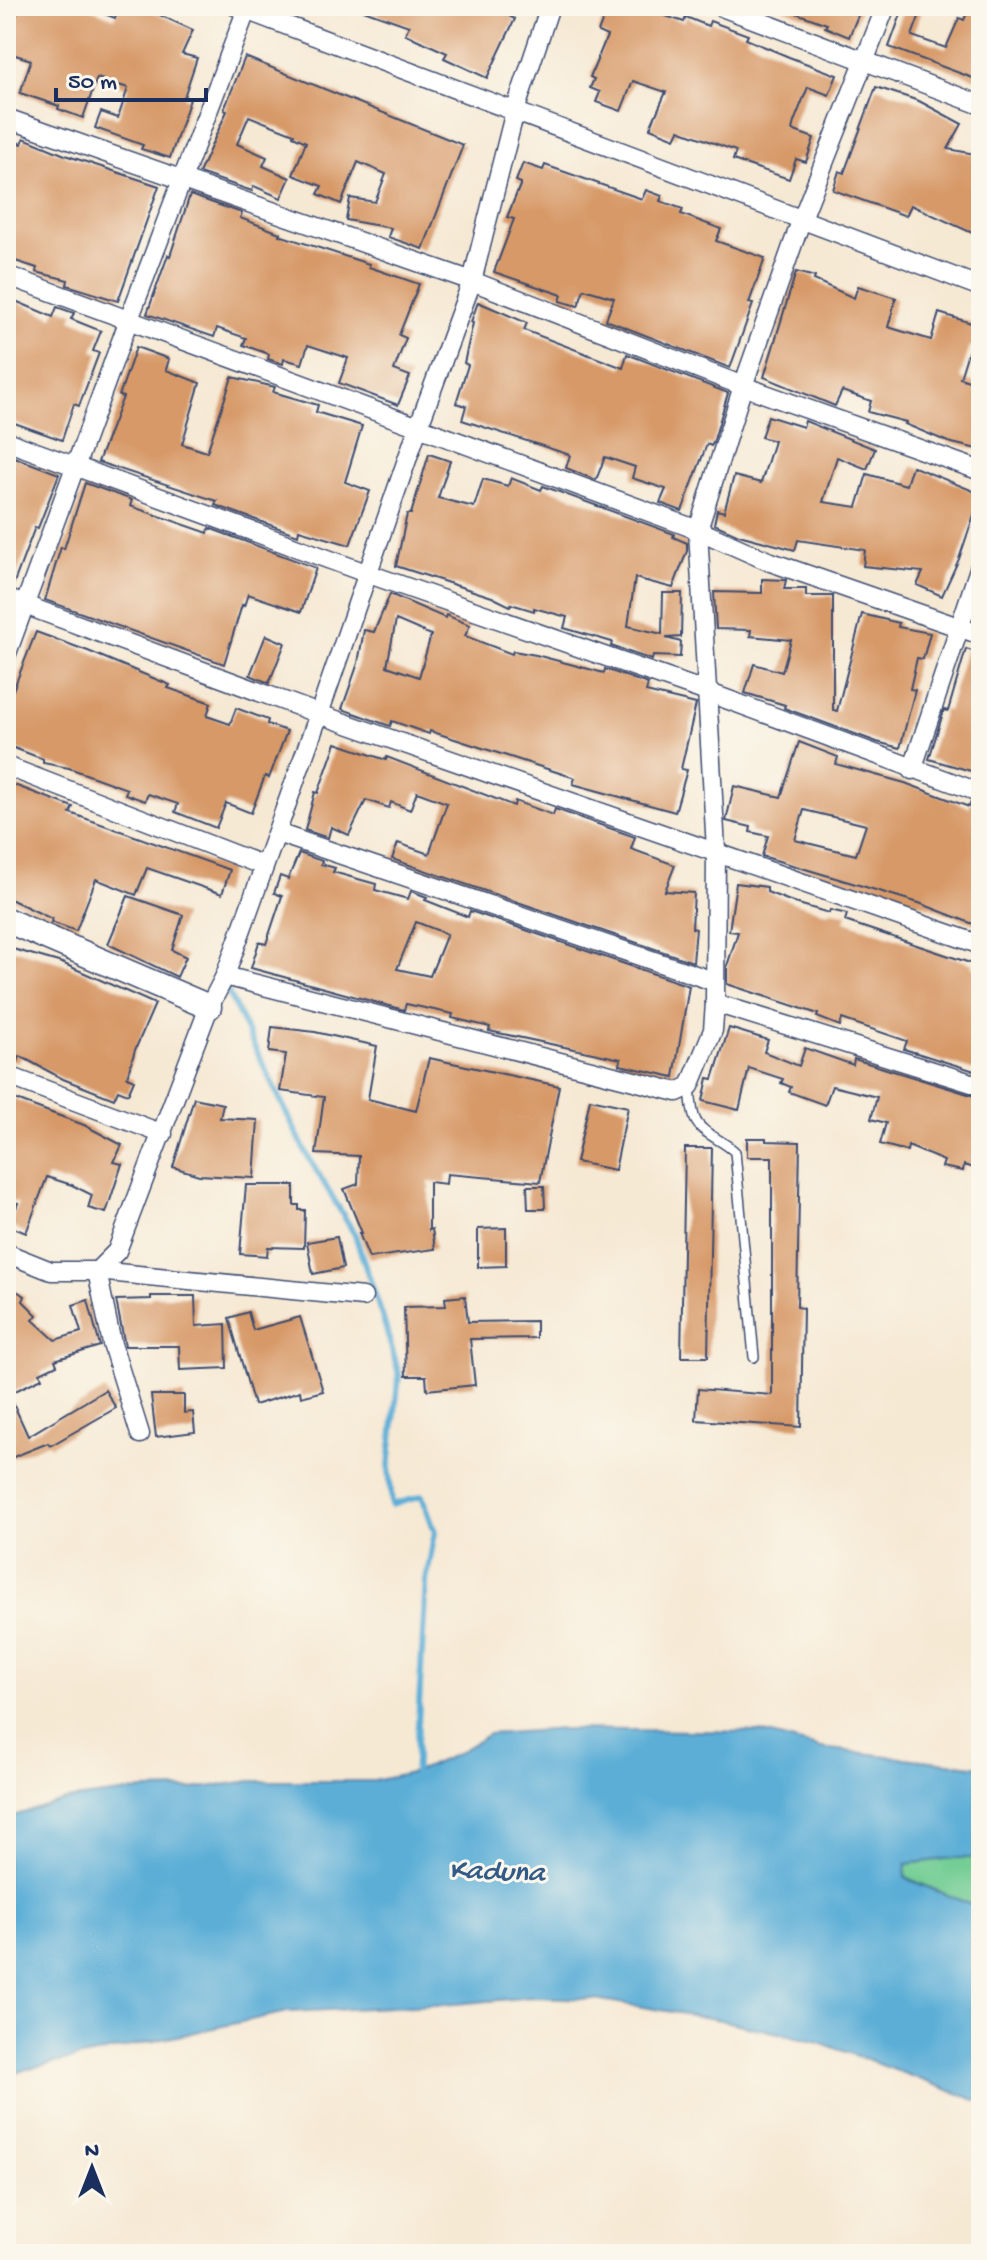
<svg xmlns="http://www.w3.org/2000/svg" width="987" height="2260" viewBox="0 0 987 2260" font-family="'Gochi Hand',sans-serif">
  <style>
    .green { fill: #73cd94; stroke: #477e79; stroke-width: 2 }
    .water { fill: #5caed7; stroke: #3c6e9a; stroke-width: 2 }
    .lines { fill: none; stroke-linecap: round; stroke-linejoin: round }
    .stream { stroke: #5caed7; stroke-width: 6 }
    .building { fill: #d79968; fill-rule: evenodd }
    .service-casing { stroke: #3c4b70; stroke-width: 12 }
    .minor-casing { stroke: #3c4b70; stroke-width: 21 }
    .tertiary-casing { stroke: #3c4b70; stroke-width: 27 }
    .service { stroke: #fff; stroke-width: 9 }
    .minor { stroke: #fff; stroke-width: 18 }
    .tertiary { stroke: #fff; stroke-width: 24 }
    .labels { text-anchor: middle; stroke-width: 6; stroke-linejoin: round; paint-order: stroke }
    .water-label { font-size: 30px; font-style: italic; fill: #325b88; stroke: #fbf7ec }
  </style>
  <rect width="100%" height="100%" fill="#fbf7ec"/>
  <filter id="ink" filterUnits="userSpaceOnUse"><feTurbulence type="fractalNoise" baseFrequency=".0125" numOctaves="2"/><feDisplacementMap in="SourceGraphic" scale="16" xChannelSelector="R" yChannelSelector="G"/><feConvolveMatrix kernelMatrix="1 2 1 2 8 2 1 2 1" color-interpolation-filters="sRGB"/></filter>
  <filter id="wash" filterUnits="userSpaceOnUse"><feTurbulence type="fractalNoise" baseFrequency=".006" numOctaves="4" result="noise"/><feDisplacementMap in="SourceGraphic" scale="32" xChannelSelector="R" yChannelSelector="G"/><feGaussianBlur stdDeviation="1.8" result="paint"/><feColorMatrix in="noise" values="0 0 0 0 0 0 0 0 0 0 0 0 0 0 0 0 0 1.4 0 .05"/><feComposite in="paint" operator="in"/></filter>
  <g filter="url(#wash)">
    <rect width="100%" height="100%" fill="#f6e9d4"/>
    <path class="green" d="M953 1858H981V1909L905 1877 906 1864Z"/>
    <path class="water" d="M563 1729 760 1732 821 1748 981 1767V1858H953L906 1864 905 1878 981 1909V2102L819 2042 720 2020 595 1999 533 1997 455 2004 287 2012 27 2069 6 2077V1818L66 1800 144 1790 192 1789 251 1781H374L415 1772 456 1754 489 1734Z"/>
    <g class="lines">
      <path class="stream" d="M226 988 306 1153 355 1235 384 1322 399 1374 389 1467 392 1505 422 1496 435 1532 426 1581 415 1777"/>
    </g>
    <g id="blocks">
      <g class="building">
        <path d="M19 6H83L115 18 119 6H155L153 12 193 30 182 54 197 58 184 97 190 99 170 158 141 149 143 145 95 128 101 112 118 118 128 88 97 78 83 118 58 109 59 106 20 93 31 60 6 52Z"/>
        <path d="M358 6H508L505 14 515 19 487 78 444 58 447 53 405 34 409 26 358 8Z"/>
        <path d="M608 6H635L684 22 686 17 708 26 710 21 748 35 746 39 789 57 837 75 829 95 808 87 794 122 792 130 814 138 806 162 796 159 789 179 733 160 736 151 679 130 675 138 650 128 666 92 633 81 621 111 596 102 600 92 590 88 594 79 590 77 607 36 598 32Z"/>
        <path d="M783 6H862L849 37 825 27 827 24 782 8Z"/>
        <path d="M904 6H923L912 36 946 48 959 18 964 20 970 6H981V81L889 47Z"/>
        <path d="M245 57 463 145 423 249 388 237 391 228 346 220 350 198 375 202 386 174 358 162 341 204 318 194 322 186 293 175 306 142 293 136 294 134 249 116 237 144 267 157 263 166 290 178 281 198 254 186 252 191 199 173 227 111 224 110Z"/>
        <path d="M876 87 919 101 962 124 948 149 981 155V237L911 205 906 216 833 190 839 171 844 173Z"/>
        <path d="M6 138 22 144 24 138 65 155 159 186 118 301 67 285 68 280 36 272 37 268 6 258Z"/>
        <path d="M523 163 543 170 545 165 642 199 646 190 662 196 660 201 683 209 681 214 721 229 716 241 765 258 749 303 753 304 730 368 606 320 614 298 584 289 578 306 560 301 562 295 494 272 514 219 507 217 521 183 516 181Z"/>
        <path d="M190 195 242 213 240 218 280 233 279 235 369 264V267L419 284 399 335 406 338 394 370 410 376 398 405 339 383 348 358 308 345 302 364 284 359 283 364 268 359 269 354 243 345 246 338 217 328 214 337 147 314 168 255 170 256Z"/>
        <path d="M796 272 815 277 814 280 854 298 858 286 896 298 888 327 931 340 939 313 981 326 976 347 970 346 960 378 981 385V450L948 442 905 424 906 422 868 412 871 401 842 391 835 406 764 377Z"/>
        <path d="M6 297 53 317 57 307 74 313 71 319 101 331 93 351 99 353 79 406 74 404 62 440 6 420Z"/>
        <path d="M478 302 527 323 524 330 623 368 627 354 728 393 713 443 711 446 707 444 682 511 660 503 666 489 632 478 635 467 605 457 596 480 566 468 570 455 462 420 466 406 456 403 468 365 464 363 473 323 471 322Z"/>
        <path d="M136 347 169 359 166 370 200 383 182 444 207 452 232 377 275 387 273 392 318 405 316 412 362 426 345 482 370 491 350 545 299 530 298 535 215 505 217 501 98 462 123 397 119 396Z"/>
        <path d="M768 416 803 427 805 421 875 449 867 469 837 457 823 502 857 507 867 474 906 485 912 466 981 494 959 559 942 596 917 585 923 572 863 566 865 550 798 540 795 550 739 535 714 524 717 510 724 512 734 476 761 483 774 441 761 437Z"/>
        <path d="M6 454 59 474 38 528 35 527 12 588 6 586Z"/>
        <path d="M429 454 450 461 438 498 474 507 483 479 508 486 511 478 541 490 543 486 674 534 673 537 687 543V551L673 588 635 578 628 626 662 634 663 593H682L681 637 666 638 681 642 680 657 653 656 652 660 611 646 612 642 564 628 567 617 534 608V611L511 604 510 606 492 597 396 566 407 514H411Z"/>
        <path d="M85 483 132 500 130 506 208 533 209 528 316 568 301 612 248 594 244 606 242 605 224 664 45 600 61 547 64 549Z"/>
        <path d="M762 579 786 580 784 589H806V596H833V710L837 711 862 614 899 623 898 627 930 633 923 659 917 658 910 689 915 690 900 748 877 742 784 708 785 705 745 693 754 664 782 672 791 640 750 636 751 630 716 629 714 592 762 593Z"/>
        <path d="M390 594 445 618 446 615 470 625 465 636 512 654 513 651 536 655 604 673 605 669 648 684 646 692 696 704 681 769 687 770 675 812 573 784 575 778 430 731 429 734 392 721 390 726 342 709 358 663 364 630 374 632ZM396 620 431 635 419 677 387 666Z"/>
        <path d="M36 632 88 651 170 685 168 688 211 703 207 716 230 724 236 708 268 720 267 724 287 731 269 778 265 776 251 813 226 803 216 828 175 812 178 804 148 794 145 801 125 794 127 789 69 768 43 763V759L6 745V708Z"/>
        <path d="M266 635 285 643 269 683 250 675Z"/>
        <path d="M966 649 981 654V760L978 773 929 759 944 710 948 711Z"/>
        <path d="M799 742 838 757 836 764 905 783 969 807 971 802 981 805V927L919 903 762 856 768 836 750 832 751 827 726 821 734 786 781 797ZM804 810 866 825 856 855 795 840Z"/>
        <path d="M336 743 386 760 387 757 514 806 515 801 553 815 555 809 635 837 631 849 675 865 665 891 694 893 692 928 696 929 693 962 392 859 398 843 429 854 447 803 417 792 410 810 391 802 389 808 366 800 349 835 331 827 328 838 305 830 315 792 318 793Z"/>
        <path d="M6 782 73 807 70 813 230 870 222 894 147 868 136 895 96 879 76 931 51 922 52 919 6 897Z"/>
        <path d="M299 853 322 861 321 864 335 868 333 872 376 884 375 890 408 899 411 891 427 897 425 900 468 917 470 911 689 986 674 1077 620 1065 621 1059 489 1031 490 1027 452 1018 453 1014 406 1004 404 1010 251 968 259 942 266 944 282 896 274 893 280 876 288 879ZM416 922 447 934 430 976 397 969Z"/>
        <path d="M736 883 767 887V892L795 903 829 913 830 910 847 914 845 921 973 964 972 967 981 970V1073L904 1049 907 1041 842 1019 840 1026 817 1017 818 1014 727 984V966L738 932 729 931Z"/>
        <path d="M128 896 183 915 172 950 186 957 177 977 108 944Z"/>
        <path d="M6 947 62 963 155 1004 135 1050 127 1077 134 1080 128 1094 118 1090 114 1099 63 1079 20 1056 18 1062 6 1058V991L12 970 6 967Z"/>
        <path d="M272 1027 315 1032 377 1046 368 1099 416 1111 429 1058 559 1086 540 1182 447 1174 446 1184 429 1182V1230L432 1229 435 1249 369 1258 359 1233H362L344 1189 358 1184 359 1156 316 1154 324 1097 280 1091 286 1054 269 1052Z"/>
        <path d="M729 1028 768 1040 764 1052 799 1066 805 1048 853 1065 854 1059 981 1098V1170L964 1165 963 1171 942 1167 944 1161 908 1146 907 1151 880 1144 886 1123 871 1119 877 1097 832 1086 825 1105 789 1092 791 1087 781 1083 783 1079 749 1068 739 1110 703 1101 708 1078 713 1079Z"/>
        <path d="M6 1096 84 1125 122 1145 114 1162 122 1164 106 1213 88 1208 92 1195 72 1185 47 1177 26 1233 9 1226 18 1203 6 1200Z"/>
        <path d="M194 1098 223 1104 220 1118 258 1120 254 1178 199 1175 173 1167Z"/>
        <path d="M590 1099 628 1107 615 1170 576 1162Z"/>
        <path d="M747 1138H766V1141L800 1142 797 1307 803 1308 801 1427 696 1420 698 1389 772 1395V1157H747Z"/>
        <path d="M685 1148H712L708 1357H681Z"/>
        <path d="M246 1185H294V1205H299V1210H305L304 1248 268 1247 267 1256 240 1254Z"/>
        <path d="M527 1186H544L545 1209H528Z"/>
        <path d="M506 1228V1266L478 1267V1229Z"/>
        <path d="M337 1237 343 1268 313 1274 307 1242Z"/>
        <path d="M6 1285 25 1296 23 1301 37 1315 33 1320 55 1340 81 1332 73 1305 88 1300 100 1346 55 1360 57 1365 40 1373 42 1378 9 1394 28 1436 105 1390 116 1408 50 1446 48 1443 6 1460Z"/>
        <path d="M151 1296H195L196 1326 226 1324 227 1368 180 1370 179 1346H125L116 1300 151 1299Z"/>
        <path d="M465 1296 468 1322 536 1321V1338L470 1339 475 1385 427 1390 426 1376H406L404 1307 446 1306 445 1298Z"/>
        <path d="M248 1312 253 1330 300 1317 323 1391 301 1397 300 1391 254 1405 229 1318Z"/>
        <path d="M151 1395H184V1413L193 1412 195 1432 156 1437Z"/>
      </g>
    </g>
  </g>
  <g filter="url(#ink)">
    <use href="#blocks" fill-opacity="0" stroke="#3c4b70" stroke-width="2"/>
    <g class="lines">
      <g class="service-casing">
        <path id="service" d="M690 1086C691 1096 691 1109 695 1119 701 1134 724 1140 735 1152L754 1357"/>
      </g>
      <g class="minor-casing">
        <g id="minor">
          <path d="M235 6 981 287"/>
          <path d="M719 6 981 105"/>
          <path d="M6 118 472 281 743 386 981 471"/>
          <path d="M6 275 698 530 768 561 981 635"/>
          <path d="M6 441 366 573 707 692 981 793"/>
          <path d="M6 598 319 714 981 945"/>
          <path d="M6 656 128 322 248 6"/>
          <path d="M6 766 264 866"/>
          <path d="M912 770 981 563"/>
          <path d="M277 833 713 981"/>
          <path d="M225 976 677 1092 690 1086 713 1030 715 1003 716 850 698 530 743 386 801 221 886 6"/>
          <path d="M715 1003 981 1086"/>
          <path d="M6 1075 163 1134"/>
          <path d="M6 1253 51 1271H97L363 1297"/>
          <path d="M97 1271 117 1251 209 1007 225 976 319 714 419 425 472 281 515 111 550 6"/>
          <path d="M97 1271 112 1344 140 1434"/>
        </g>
      </g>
      <g class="tertiary-casing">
        <path id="tertiary" d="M6 920 209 1007"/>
      </g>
      <use href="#service" class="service"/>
      <use href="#minor" class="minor"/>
      <use href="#tertiary" class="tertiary"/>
    </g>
  </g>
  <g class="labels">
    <g class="water-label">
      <text transform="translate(497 1869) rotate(2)" y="10">Kaduna</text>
    </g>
  </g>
  <rect width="987" height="2260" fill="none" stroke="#fbf7ec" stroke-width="32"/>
  <g transform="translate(92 2168)" stroke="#fbf7ec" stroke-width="6" paint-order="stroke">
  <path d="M0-6L14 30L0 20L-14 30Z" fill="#1b2f5e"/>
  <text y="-12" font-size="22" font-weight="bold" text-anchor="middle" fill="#1b2f5e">N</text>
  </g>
  <path d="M56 88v12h150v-12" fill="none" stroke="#1b2f5e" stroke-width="4"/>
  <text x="68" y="88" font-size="24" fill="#1b2f5e" stroke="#fbf7ec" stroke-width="6" paint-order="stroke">50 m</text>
</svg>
